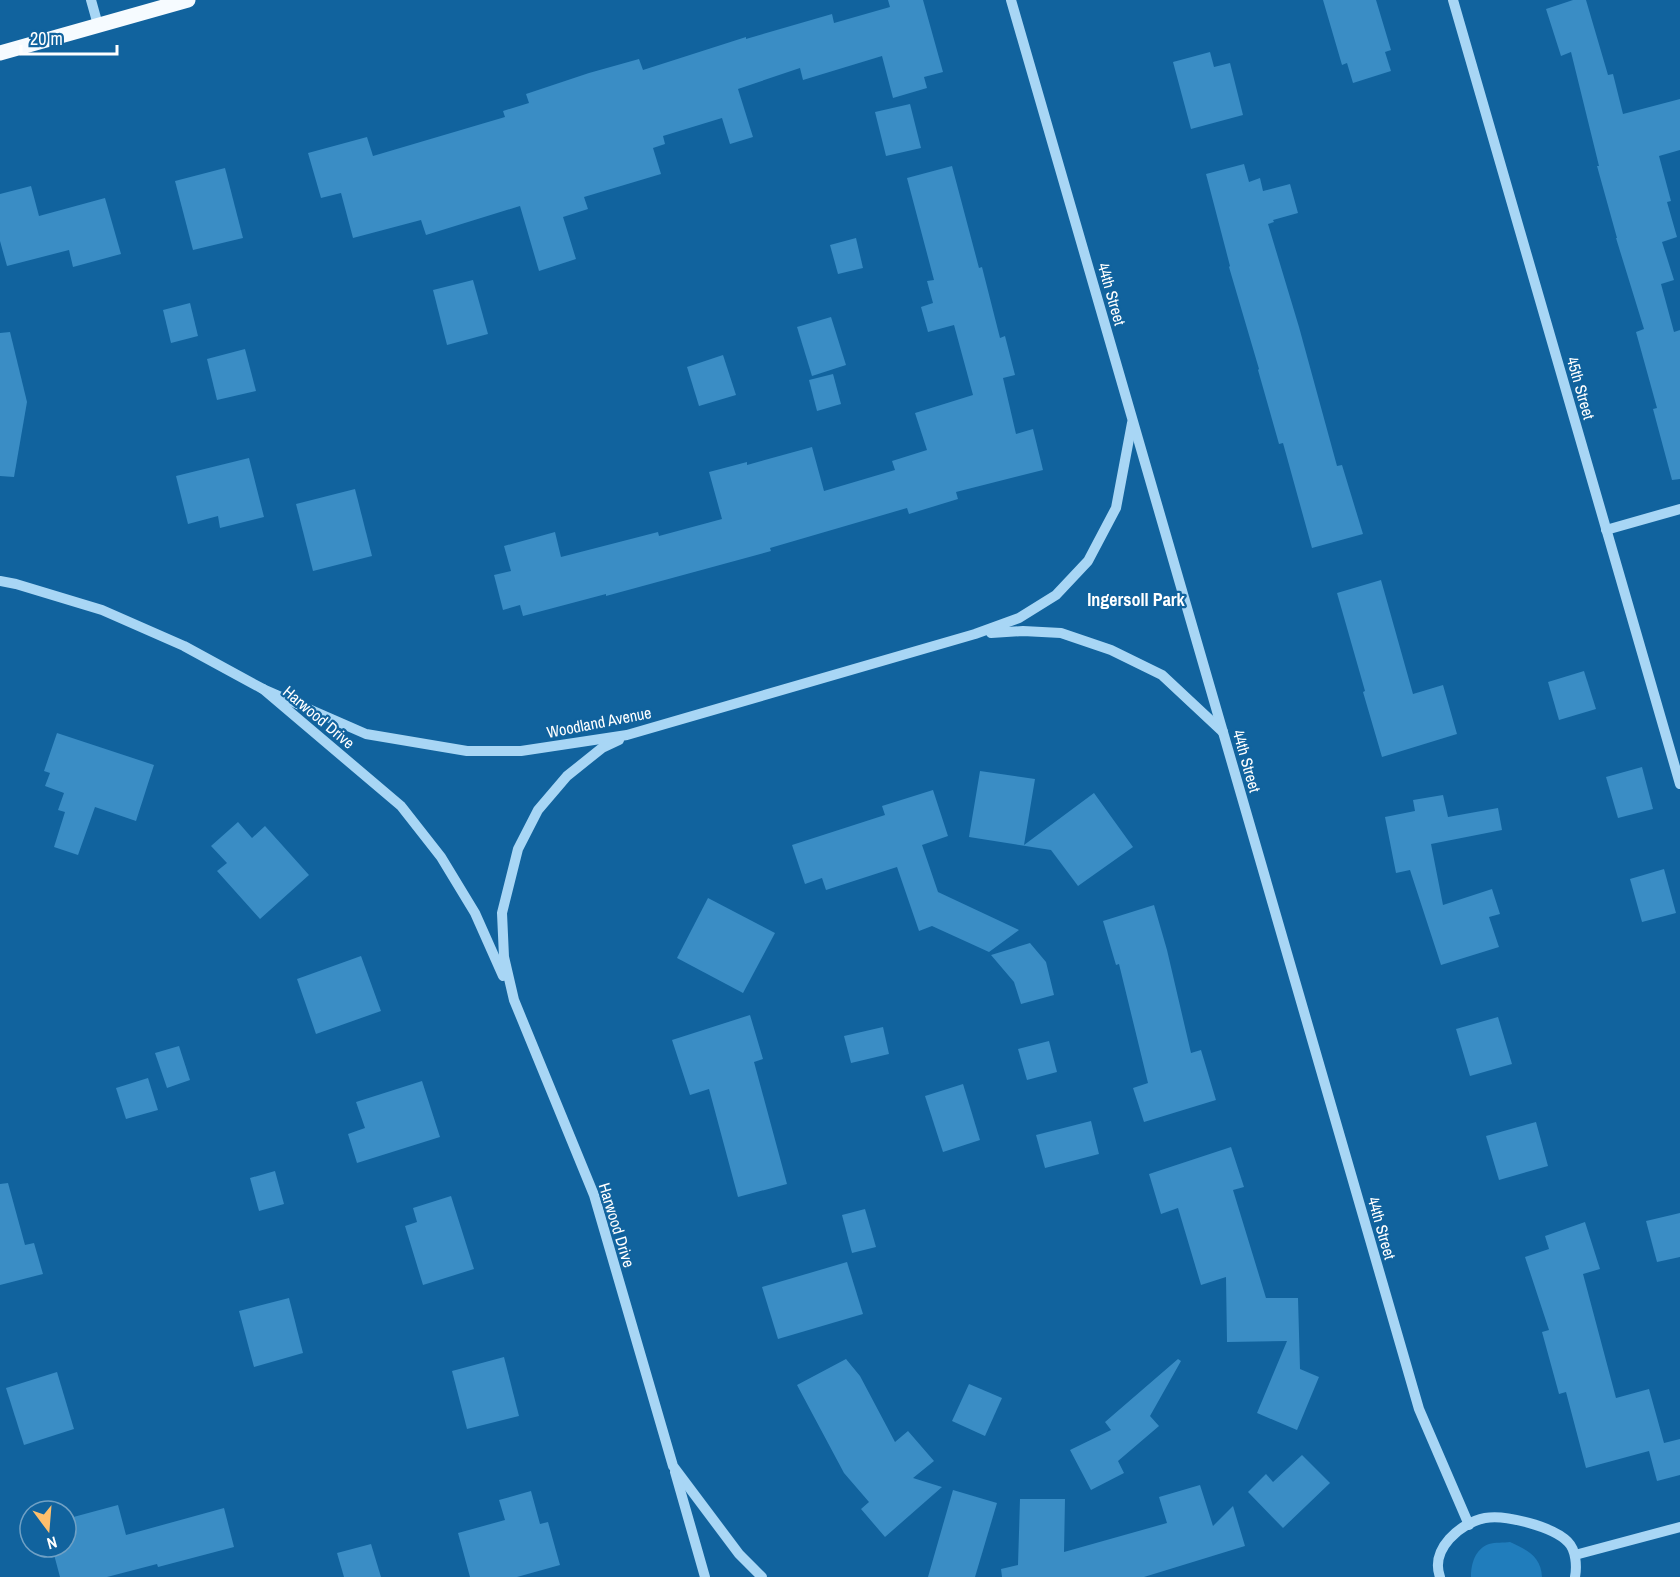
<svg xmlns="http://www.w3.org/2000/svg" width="1680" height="1577" viewBox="0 0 1680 1577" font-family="'Archivo Narrow',sans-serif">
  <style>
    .green { fill: #207dbc }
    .building { fill: #3a8dc5 }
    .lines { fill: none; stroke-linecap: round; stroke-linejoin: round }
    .minor { stroke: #a8d6f5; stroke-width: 10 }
    .major { stroke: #f6fbff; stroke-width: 15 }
    .labels { text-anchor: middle; stroke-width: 4.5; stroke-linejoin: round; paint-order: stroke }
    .street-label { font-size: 16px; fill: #fff; stroke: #11639e }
    .neighbourhood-label { font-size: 18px; font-weight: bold; fill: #fff; stroke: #11639e }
  </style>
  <rect width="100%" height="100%" fill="#11639e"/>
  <path class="green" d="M1510 1542C1527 1550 1541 1556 1542 1577H1471C1471 1564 1475 1549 1489 1544 1495 1542 1504 1543 1510 1542Z"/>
  <g class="building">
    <path d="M888 0H923L943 72 924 77 927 88 893 98 882 56 803 80 800 68 738 89 753 137 730 144 722 118 663 136 665 144 653 148 661 174 584 197 588 209 563 217 576 259 539 271 520 206 426 235 421 220 353 238 341 193 321 198 308 153 367 137 373 156 505 117 503 111 529 103 526 94 589 73 639 59 643 70 746 37V39L832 14 834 23 890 7Z"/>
    <path d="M1323 0H1376L1391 50 1385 52 1391 71 1353 83 1347 63 1342 65Z"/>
    <path d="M1573 0H1586L1608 75 1613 74 1623 114 1680 99V150L1659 156 1671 201 1667 202 1677 237 1662 242 1674 280 1661 284 1674 332 1680 330V479L1672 480 1653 409 1657 408 1636 332 1644 329 1616 238H1617L1597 166H1599L1571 52 1561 56 1546 9Z"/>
    <path d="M1210 52 1214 67 1230 63 1243 115 1191 129 1173 62Z"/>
    <path d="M910 104 921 148 886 156 875 112Z"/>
    <path d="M1244 164 1249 182 1260 178 1263 191 1290 184 1298 213 1273 220 1274 222 1268 224 1299 327 1337 466 1342 465 1363 534 1312 548 1283 443 1279 444 1258 370 1259 369 1229 267 1230 266 1206 174Z"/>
    <path d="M952 166 979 268 982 267 1000 338 1005 336 1015 375 1003 378 1016 434 1033 429 1043 470 956 492 958 499 909 514 907 508 770 548 771 551 606 596V594L523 616 520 605 503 610 494 575 511 571 504 546 555 532 561 557 658 532 659 536 722 519 709 472 747 462V465L812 447 824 491 895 470 892 461 927 450 915 413 973 395 954 325 928 332 921 307 933 303 927 281 934 280 907 178Z"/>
    <path d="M225 168 243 238 193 250 175 181Z"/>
    <path d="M31 186 39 216 105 198 121 254 73 267 69 250 7 266 0 241V194Z"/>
    <path d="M856 238 863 268 838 274 830 245Z"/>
    <path d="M473 280 488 334 447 345 433 290Z"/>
    <path d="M190 303 198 336 171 343 163 310Z"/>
    <path d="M831 317 846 365 812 376 797 327Z"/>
    <path d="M10 332 27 402 14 477 0 476V333Z"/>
    <path d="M245 349 256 391 217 400 207 359Z"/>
    <path d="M723 355 736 395 699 406 687 367Z"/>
    <path d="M833 374 841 404 817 411 809 380Z"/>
    <path d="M249 458 264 517 220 528 218 516 188 524 176 476Z"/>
    <path d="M355 489 372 556 313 571 296 504Z"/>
    <path d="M1381 580 1413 694 1443 685 1457 734 1382 757 1363 692 1365 691 1337 593Z"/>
    <path d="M1584 671 1596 709 1559 720 1548 682Z"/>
    <path d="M57 733 154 765 136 821 95 807 78 855 54 847 65 812 58 810 64 793 45 786 50 773 44 771Z"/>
    <path d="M1642 767 1653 809 1618 818 1606 777Z"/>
    <path d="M980 771 1035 779 1024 845 1094 793 1133 847 1078 886 1051 850 969 837Z"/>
    <path d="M933 790 948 836 922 845 938 892 1019 930 989 952 932 926 919 931 897 867 826 890 822 878 805 884 792 845 885 815 882 806Z"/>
    <path d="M1443 795 1448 817 1498 808 1502 830 1431 844 1443 905 1492 889 1500 914 1489 917 1499 947 1441 965 1410 870 1396 873 1385 817 1415 811 1413 800Z"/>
    <path d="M238 822 252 838 265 826 309 875 260 919 217 871 227 863 211 846Z"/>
    <path d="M1664 869 1676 913 1642 922 1630 879Z"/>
    <path d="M708 898 775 933 743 993 677 958Z"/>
    <path d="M1154 905 1167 950 1191 1053 1201 1050 1216 1100 1144 1122 1133 1088 1148 1083 1119 964 1116 965 1103 921Z"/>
    <path d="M1030 943 1046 962 1054 995 1021 1004 1014 982 991 955Z"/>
    <path d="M361 956 381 1011 316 1034 297 979Z"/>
    <path d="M750 1015 763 1059 754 1062 787 1184 738 1197 709 1089 690 1095 672 1040Z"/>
    <path d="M1498 1017 1512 1064 1470 1076 1456 1029Z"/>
    <path d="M883 1027 889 1054 851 1063 844 1036Z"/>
    <path d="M1049 1041 1057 1072 1027 1080 1018 1049Z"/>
    <path d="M179 1046 190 1080 167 1088 155 1053Z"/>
    <path d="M148 1078 158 1110 126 1119 116 1088Z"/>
    <path d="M422 1081 440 1137 357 1163 348 1134 365 1128 356 1102Z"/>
    <path d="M963 1084 980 1140 943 1152 925 1096Z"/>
    <path d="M1091 1121 1099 1154 1045 1168 1036 1135Z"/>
    <path d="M1536 1122 1548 1166 1499 1180 1486 1136Z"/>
    <path d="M1231 1147 1244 1187 1233 1190 1266 1298H1298L1300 1369 1319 1377 1297 1430 1257 1413 1287 1341 1227 1342 1226 1277 1201 1285 1178 1208 1161 1214 1149 1174Z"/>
    <path d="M275 1171 284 1204 259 1211 250 1178Z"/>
    <path d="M8 1183 25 1245 34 1243 43 1274 0 1285V1184Z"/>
    <path d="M451 1196 474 1269 423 1285 405 1226 417 1222 413 1208Z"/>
    <path d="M865 1209 876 1247 852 1253 842 1215Z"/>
    <path d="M1680 1213V1257L1657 1262 1646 1221Z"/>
    <path d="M1585 1222 1600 1269 1583 1274 1616 1398 1649 1389 1664 1443 1680 1439V1475L1657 1481 1649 1451 1586 1468 1566 1392 1559 1394 1542 1332 1549 1330 1525 1257 1549 1249 1545 1236Z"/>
    <path d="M847 1262 863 1314 778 1339 762 1287Z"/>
    <path d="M289 1298 303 1353 254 1367 239 1311Z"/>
    <path d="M504 1357 519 1416 467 1429 452 1371Z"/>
    <path d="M846 1359 860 1376 895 1442 908 1431 934 1461 913 1478 942 1487 885 1537 861 1509 869 1502 844 1473 797 1385Z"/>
    <path d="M1178 1359 1181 1361 1150 1416 1159 1426 1118 1461 1124 1473 1091 1490 1070 1450 1111 1430 1105 1422Z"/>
    <path d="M57 1372 74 1429 24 1445 6 1388Z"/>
    <path d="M969 1384 1002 1398 985 1436 952 1421Z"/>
    <path d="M1302 1455 1330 1483 1283 1528 1248 1492 1266 1474 1273 1482Z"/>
    <path d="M1200 1485 1213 1526 1233 1506 1245 1546 1144 1577H1002L1001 1569 1018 1565 1020 1499H1065L1064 1552 1167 1523 1159 1497Z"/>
    <path d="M953 1490 997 1503 975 1577H928Z"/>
    <path d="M531 1491 540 1524 548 1522 560 1565 517 1577H470L458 1533 505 1520 499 1500Z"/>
    <path d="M118 1505 126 1535 224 1508 234 1547 158 1567 157 1564 107 1577H60L52 1547H66V1519Z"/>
    <path d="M371 1544 381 1577H344L337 1553Z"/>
  </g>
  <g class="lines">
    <g class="minor">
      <path d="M91 0 98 25"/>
      <path d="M1011 0 1419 1409 1469 1525"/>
      <path d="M1453 0 1680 784"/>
      <path d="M1606 530 1680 509"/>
      <path d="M0 581 16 584 102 610 184 646 263 689 401 806 441 857 475 913 503 976"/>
      <path d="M991 633 1023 631 1061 633 1111 650 1162 675 1223 732"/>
      <path d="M263 689 366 734 467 751H521L627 735 975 634 1019 618 1056 595 1088 561 1116 508 1132 423"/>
      <path d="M619 740 602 748 567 776 538 810 518 849 502 913 504 957 514 1000 594 1195 673 1466 739 1554 762 1577"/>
      <path d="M675 1472 705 1577"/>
      <path d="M1575 1555 1680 1527"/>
      <path d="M1440 1577C1430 1549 1460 1523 1485 1518 1505 1514 1554 1527 1568 1542 1576 1550 1577 1566 1575 1577"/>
    </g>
    <path class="major" d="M0 53 188 0"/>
  </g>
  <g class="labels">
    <g class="street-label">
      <text transform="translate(1112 294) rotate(74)" y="6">44th Street</text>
      <text transform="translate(1581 388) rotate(74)" y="6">45th Street</text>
      <text transform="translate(319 717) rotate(40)" y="6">Harwood Drive</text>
      <text transform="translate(599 722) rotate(-11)" y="6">Woodland Avenue</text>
      <text transform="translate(1247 761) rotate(74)" y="6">44th Street</text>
      <text transform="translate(617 1225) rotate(73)" y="6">Harwood Drive</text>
      <text transform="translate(1382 1228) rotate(74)" y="6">44th Street</text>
    </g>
    <g class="neighbourhood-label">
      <text x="1136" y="606">Ingersoll Park</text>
    </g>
  </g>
  <g transform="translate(48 1529) rotate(164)"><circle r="28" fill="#11639e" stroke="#70a1c5" stroke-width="1.5"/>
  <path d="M0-4.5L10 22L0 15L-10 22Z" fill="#ffbf6c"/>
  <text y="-9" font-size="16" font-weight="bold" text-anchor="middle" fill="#ffffff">N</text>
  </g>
  <path d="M21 45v9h96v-9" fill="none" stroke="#ffffff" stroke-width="3"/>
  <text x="30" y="45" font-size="18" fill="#ffffff" stroke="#11639e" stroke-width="4.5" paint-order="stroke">20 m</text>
</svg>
